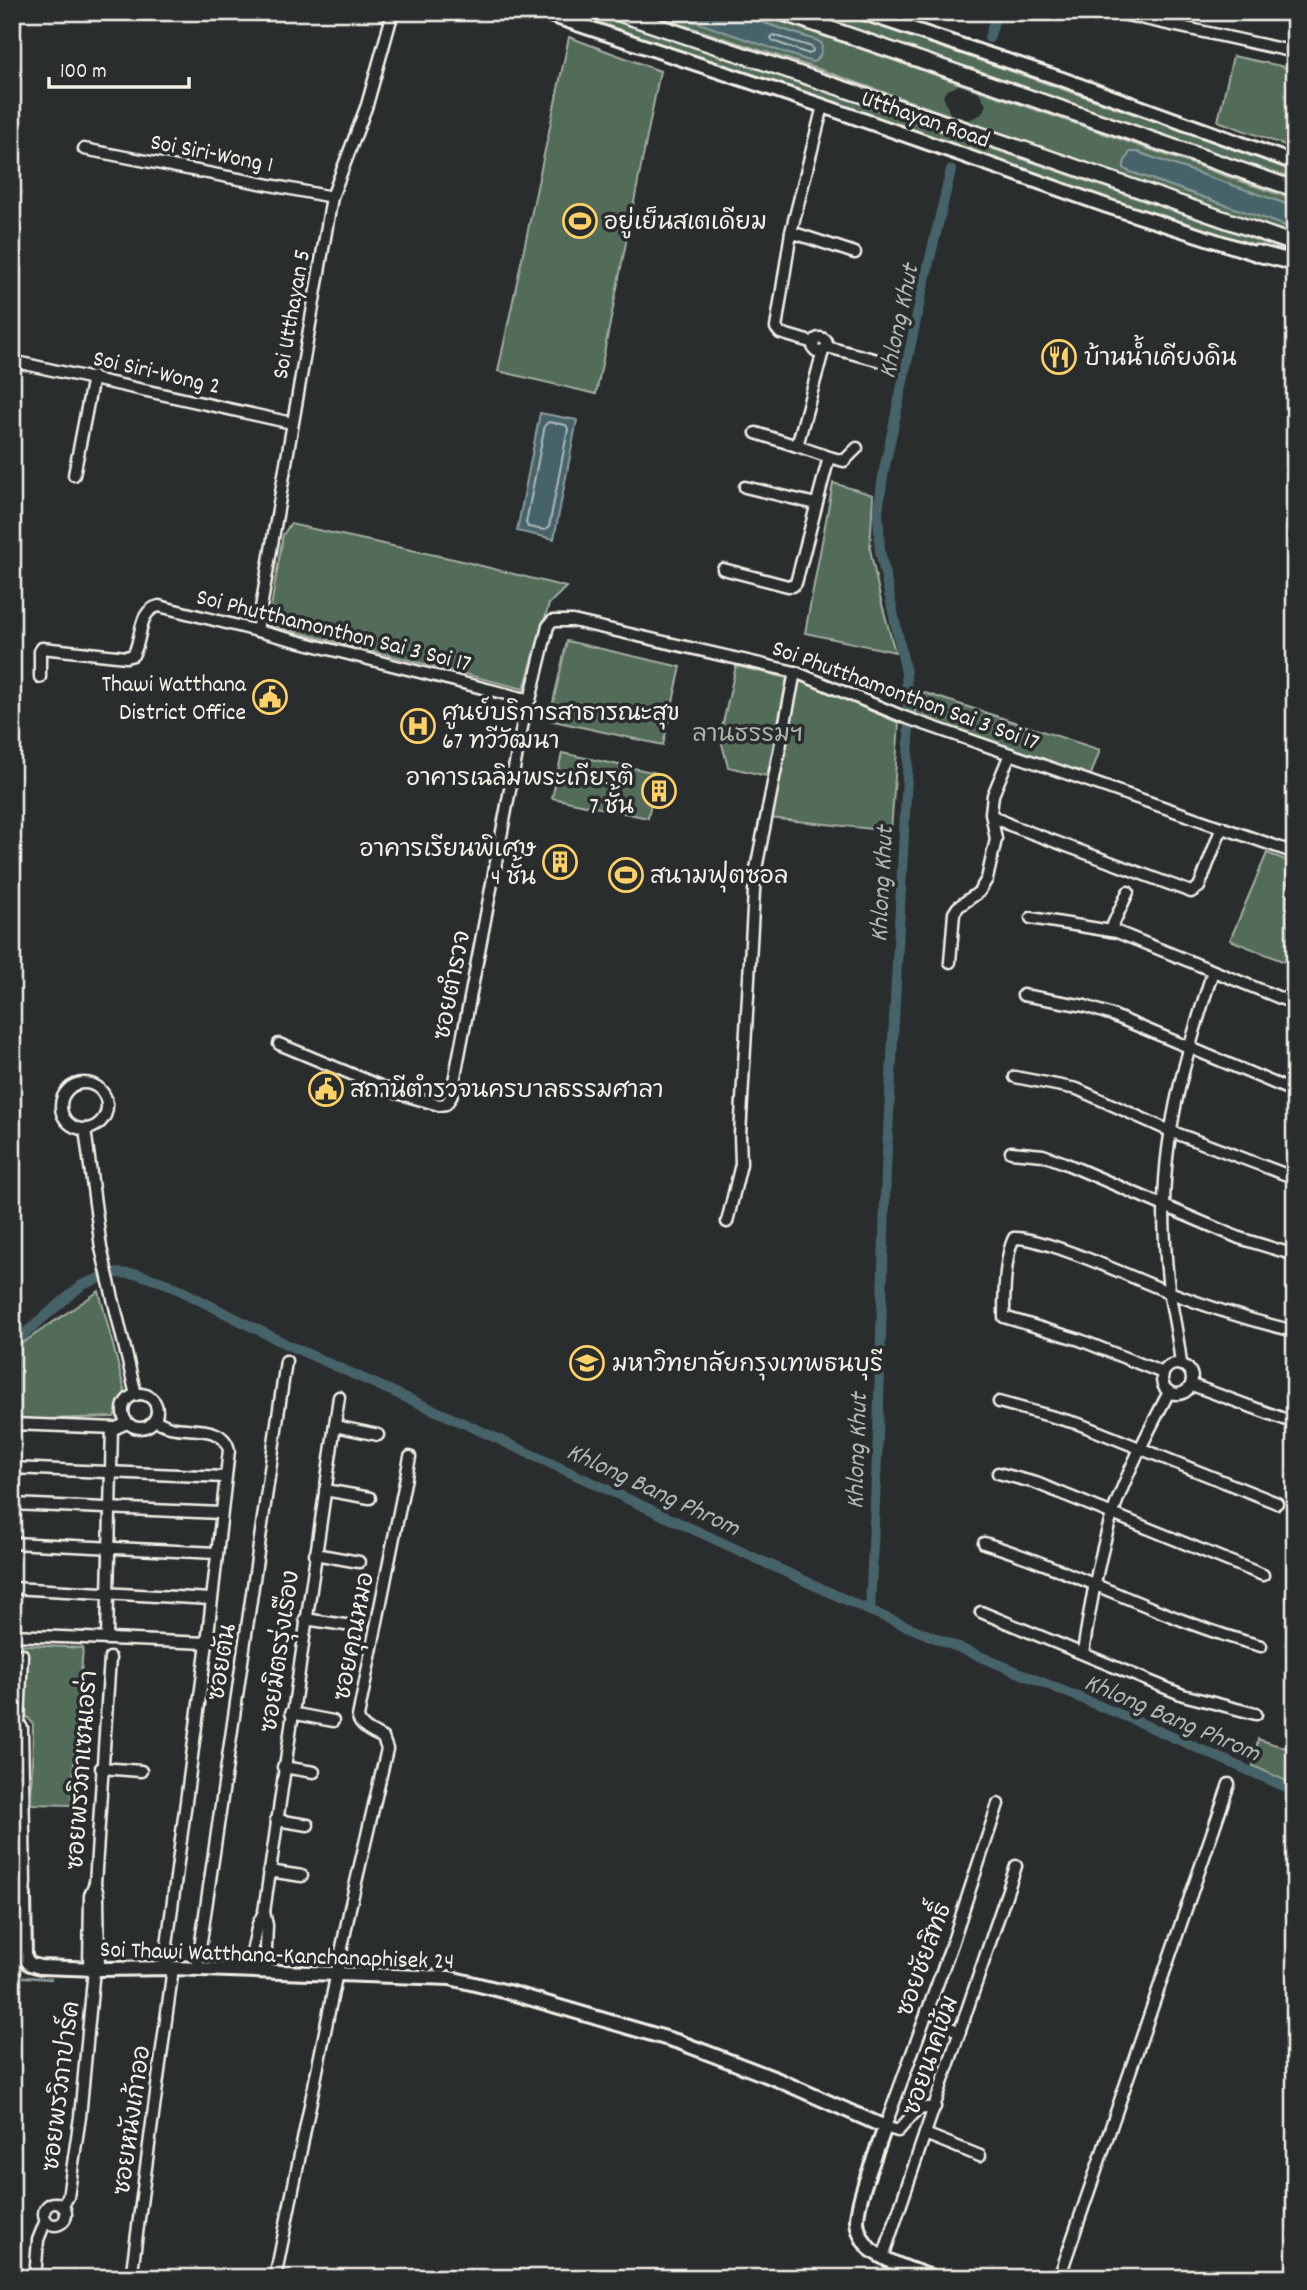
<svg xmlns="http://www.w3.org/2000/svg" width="1307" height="2290" viewBox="0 0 1307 2290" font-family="Dekko,'Playpen Sans Thai',sans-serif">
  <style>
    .green { fill: #526c5a; stroke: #a3aea1; stroke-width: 2 }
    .water { fill: #47646b; stroke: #8c9c9d; stroke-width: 2 }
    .pier { fill: #2a2d2e }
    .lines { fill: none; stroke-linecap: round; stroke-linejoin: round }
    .shore { stroke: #afb9b6; stroke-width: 2 }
    .stream { stroke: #8c9c9d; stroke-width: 2.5 }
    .canal { stroke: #47646b; stroke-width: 10 }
    .minor-casing { stroke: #f4f1e8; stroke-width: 15 }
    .tertiary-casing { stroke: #f4f1e8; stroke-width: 18 }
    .secondary-casing { stroke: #f4f1e8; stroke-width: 19 }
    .minor { stroke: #2a2d2e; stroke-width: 10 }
    .tertiary { stroke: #2a2d2e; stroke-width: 12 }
    .secondary { stroke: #2a2d2e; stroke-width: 14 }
    .labels { text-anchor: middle; stroke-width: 7; stroke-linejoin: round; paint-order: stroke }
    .street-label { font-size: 24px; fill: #f4f1e8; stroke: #2a2d2e }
    .poi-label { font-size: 24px; fill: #f4f1e8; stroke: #2a2d2e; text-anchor: start }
    .park-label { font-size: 24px; fill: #abb5a8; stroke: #2a2d2e }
    .water-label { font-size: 26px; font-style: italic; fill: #afb9b6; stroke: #2a2d2e }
  </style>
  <rect width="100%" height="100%" fill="#2a2d2e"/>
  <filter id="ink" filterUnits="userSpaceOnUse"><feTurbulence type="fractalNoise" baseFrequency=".0143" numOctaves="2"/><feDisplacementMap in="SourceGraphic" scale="14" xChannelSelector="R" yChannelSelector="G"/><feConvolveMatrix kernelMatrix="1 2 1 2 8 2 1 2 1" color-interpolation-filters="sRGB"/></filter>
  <g filter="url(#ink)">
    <g class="green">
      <path d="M554 12H596L1295 253V260L1202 229 1150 216Z"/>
      <path d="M644 12H667L818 41 731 12H753L829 38 1295 200V207L1137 152 1128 171 1295 229V236L818 69Z"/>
      <path d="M796 12H841L1295 170V183Z"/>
      <path d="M569 37 660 71 596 394 498 371Z"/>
      <path d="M1233 56 1295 69V149L1218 121Z"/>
      <path d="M833 483 873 495 870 549 880 597 895 652 805 633Z"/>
      <path d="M290 524 458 560 566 587 549 604 524 689 268 625 283 535Z"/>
      <path d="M567 641 681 667 663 745 549 720Z"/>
      <path d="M736 666 787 678 767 776 728 767 720 736Z"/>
      <path d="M799 680 899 723 891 831 769 818Z"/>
      <path d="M913 689 1100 750 1090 777 915 715Z"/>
      <path d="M562 753 657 773 648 818 552 798Z"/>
      <path d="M1267 853 1294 863 1285 894 1295 898V966L1230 940Z"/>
      <path d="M99 1291 125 1392 114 1417 12 1420V1350Z"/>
      <path d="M1293 1465 1295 1466V1532L1287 1529Z"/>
      <path d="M12 1644 83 1648 71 1805 31 1804 33 1724 26 1715 12 1714Z"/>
      <path d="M1258 1739 1295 1751V1785L1253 1766Z"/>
    </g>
    <g class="water">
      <path d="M667 12H731L818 41 822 44C822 51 820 61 812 62Z"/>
      <path d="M1130 152H1137L1295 207V229L1128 171 1124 168V163Z"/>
      <path d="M540 413 577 420 554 539 517 531Z"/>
    </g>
    <path class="pier" d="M959 85 979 92 986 104 982 114 969 120 950 114 943 96 946 91Z"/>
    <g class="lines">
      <g class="shore">
        <path d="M773 35 812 47 813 51 809 54 773 41 771 38Z"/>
        <path d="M549 422 566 425 568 429 549 527 545 530 528 527 526 523 545 425Z"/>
      </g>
      <path class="stream" d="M12 1976 51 1979"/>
      <g class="canal">
        <path d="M989 38 997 12"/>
        <path d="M12 1344 82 1285 113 1273 138 1274 168 1284 288 1345 472 1427 870 1611 1136 1721 1295 1791"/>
        <path d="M870 1611 878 1435 886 1170 909 739 906 673 880 551 878 511 884 470 922 292 951 170"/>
      </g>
      <g class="minor-casing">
        <g id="minor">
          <path d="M1113 12 1295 52"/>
          <path d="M84 149 332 197"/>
          <path d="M791 232 855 253"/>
          <circle cx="820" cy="345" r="7"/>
          <path d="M814 343 780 333 776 328 791 232 823 106"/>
          <path d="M827 347 885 362"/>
          <path d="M12 361 292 423"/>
          <path d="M756 433 797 446"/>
          <path d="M829 457 844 461 857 448"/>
          <path d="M74 475 93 377"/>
          <path d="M745 487 816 504"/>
          <path d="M723 569 788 586H793L796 583 829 457 797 446 823 351"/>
          <path d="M257 631 332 197 367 105 393 12"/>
          <path d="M40 677V651L42 648 126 657 133 655C143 639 137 611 159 606L530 700 548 626 552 621H573L795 672 904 717 1295 853"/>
          <path d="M993 816 1010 825 1191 892 1199 887 1222 827"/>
          <path d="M1031 918 1117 932 1295 1004"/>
          <path d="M1110 931 1128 892"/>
          <path d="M950 962 954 913 958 907 979 892 987 879 996 839 991 813 993 795 1010 754"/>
          <path d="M1023 995 1085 1006 1112 1015 1295 1092"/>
          <path d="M279 1044 397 1093 439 1105 446 1104 451 1097 523 722 524 698"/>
          <path d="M1015 1077 1077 1089 1170 1131 1295 1178"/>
          <circle cx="84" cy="1106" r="23"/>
          <path d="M85 1129 101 1248 136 1395"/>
          <path d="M1011 1152 1043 1155 1062 1162 1239 1238 1295 1255"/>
          <path d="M727 1222 741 1164 740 1135 755 874 795 672"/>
          <circle cx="1177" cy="1379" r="15"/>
          <path d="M1181 1365C1179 1341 1174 1319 1170 1296 1166 1267 1164 1235 1164 1205 1165 1124 1188 1048 1213 971"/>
          <path d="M1163 1373 1080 1340 1004 1317C1004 1297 1005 1255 1014 1238 1041 1236 1136 1279 1166 1291 1208 1307 1251 1321 1295 1331"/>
          <path d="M1192 1385 1295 1423"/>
          <circle cx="140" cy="1411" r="17"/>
          <path d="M999 1402 1079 1424 1277 1503"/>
          <path d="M154 1420C159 1422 165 1425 170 1427 190 1432 223 1424 229 1450L207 1643 164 1968"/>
          <path d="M12 1424 116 1428 127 1423"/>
          <path d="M335 1426 378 1435"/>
          <path d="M12 1468 225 1477"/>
          <path d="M998 1473 1036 1483 1263 1575"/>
          <path d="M325 1490 370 1498"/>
          <path d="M12 1504 221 1513"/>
          <path d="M12 1543 217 1553"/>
          <path d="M984 1543C1078 1572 1166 1621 1261 1646"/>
          <path d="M315 1554 359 1562"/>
          <path d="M12 1588 211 1599"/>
          <path d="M981 1612 1183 1695 1256 1714"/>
          <path d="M305 1619 352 1626"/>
          <path d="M12 1635 207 1643"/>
          <path d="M107 1638 112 1428"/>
          <path d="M1083 1653C1090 1606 1098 1560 1112 1515 1127 1472 1148 1432 1169 1392"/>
          <path d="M291 1713 333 1721"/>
          <path d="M12 1722 19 1724 22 1728 25 1882 24 1895"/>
          <path d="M19 1724 22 1654"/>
          <path d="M283 1767 314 1772"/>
          <path d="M101 1768 141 1771"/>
          <path d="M276 1820 308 1825"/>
          <path d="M269 1871 302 1876"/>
          <path d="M264 1912 267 1925 265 1972"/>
          <path d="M89 1969 90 1895 94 1885"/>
          <path d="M99 1969 98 1895 95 1884 110 1658"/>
          <path d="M197 1969 286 1361"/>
          <path d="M248 1971 258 1924 264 1912 339 1397"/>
          <path d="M927 2011 939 2016 944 2025 960 2032"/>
          <path d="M935 2107 918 2109 898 2131 885 2127 952 1944 998 1804"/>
          <path d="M925 2134 980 2156"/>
          <circle cx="55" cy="2214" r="11"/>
          <path d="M62 2206 68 2197 80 2117 94 1969"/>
          <path d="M883 2257 1016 1866"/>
          <path d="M35 2276 57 2278"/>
          <path d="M35 2278 38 2240 46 2220"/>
          <path d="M131 2278 173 1968"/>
          <path d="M275 2278 350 1908 387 1749 383 1738C374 1733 360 1728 358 1717L410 1457"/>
          <path d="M1059 2278 1229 1784"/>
        </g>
      </g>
      <g class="tertiary-casing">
        <g id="tertiary">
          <path d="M541 12 823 106 1107 206 1263 256"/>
          <path d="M861 12 1059 78 1295 163"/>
          <path d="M12 1893 24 1895 25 1958 30 1964 40 1967 99 1969 173 1968 450 1978 512 1993 679 2042 776 2079 885 2127C877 2152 858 2195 857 2220 857 2230 863 2242 870 2249 888 2263 913 2270 934 2278"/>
        </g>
      </g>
      <g class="secondary-casing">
        <g id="secondary">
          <path d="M615 12 1046 157 1295 244"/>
          <path d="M781 12 1295 189"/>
          <path d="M1257 253 1295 263"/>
        </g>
      </g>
      <use href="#minor" class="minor"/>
      <use href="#tertiary" class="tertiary"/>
      <use href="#secondary" class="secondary"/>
    </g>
  </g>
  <defs>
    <g id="stadium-ring" transform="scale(1.75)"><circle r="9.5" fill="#2a2d2e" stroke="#ffd166" stroke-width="1.5"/><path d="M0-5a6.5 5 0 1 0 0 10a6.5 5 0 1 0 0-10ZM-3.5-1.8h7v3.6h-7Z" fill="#ffd166"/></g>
    <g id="restaurant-ring" transform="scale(1.75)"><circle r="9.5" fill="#2a2d2e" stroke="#ffd166" stroke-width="1.5"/><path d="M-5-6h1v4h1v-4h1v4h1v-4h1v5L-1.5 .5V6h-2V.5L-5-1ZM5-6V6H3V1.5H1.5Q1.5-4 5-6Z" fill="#ffd166"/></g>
    <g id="civic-ring" transform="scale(1.75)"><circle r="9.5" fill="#2a2d2e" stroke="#ffd166" stroke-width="1.5"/><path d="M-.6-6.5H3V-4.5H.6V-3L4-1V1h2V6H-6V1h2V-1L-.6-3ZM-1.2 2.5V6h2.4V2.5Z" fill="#ffd166"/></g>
    <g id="hospital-ring" transform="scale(1.75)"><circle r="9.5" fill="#2a2d2e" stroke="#ffd166" stroke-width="1.5"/><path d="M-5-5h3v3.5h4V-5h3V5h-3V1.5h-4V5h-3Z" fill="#ffd166"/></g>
    <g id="building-ring" transform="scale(1.75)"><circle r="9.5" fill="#2a2d2e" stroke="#ffd166" stroke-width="1.5"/><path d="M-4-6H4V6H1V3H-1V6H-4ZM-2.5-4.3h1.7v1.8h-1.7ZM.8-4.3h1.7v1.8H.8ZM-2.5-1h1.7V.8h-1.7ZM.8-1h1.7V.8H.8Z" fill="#ffd166"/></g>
    <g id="university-ring" transform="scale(1.75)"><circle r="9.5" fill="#2a2d2e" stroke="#ffd166" stroke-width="1.5"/><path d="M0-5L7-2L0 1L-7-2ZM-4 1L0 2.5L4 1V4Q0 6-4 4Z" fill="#ffd166"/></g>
  </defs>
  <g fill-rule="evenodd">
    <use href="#stadium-ring" x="580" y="221"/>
    <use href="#restaurant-ring" x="1059" y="357"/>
    <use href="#civic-ring" x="270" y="697"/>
    <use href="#hospital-ring" x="418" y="726"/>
    <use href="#building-ring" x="659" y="791"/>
    <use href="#building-ring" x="560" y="862"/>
    <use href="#stadium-ring" x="626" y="875"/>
    <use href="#civic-ring" x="326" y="1089"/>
    <use href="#university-ring" x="587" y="1363"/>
  </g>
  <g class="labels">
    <g class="street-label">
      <text transform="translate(926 118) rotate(19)" y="8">Utthayan Road</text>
      <text transform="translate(212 152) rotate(11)" y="8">Soi Siri-Wong 1</text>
      <text transform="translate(290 314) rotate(-80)" y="8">Soi Utthayan 5</text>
      <text transform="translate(157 371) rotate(13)" y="8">Soi Siri-Wong 2</text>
      <text transform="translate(334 629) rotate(14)" y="8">Soi Phutthamonthon Sai 3 Soi 17</text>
      <text transform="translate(906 694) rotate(20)" y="8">Soi Phutthamonthon Sai 3 Soi 17</text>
      <text transform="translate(451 985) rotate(-79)" y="8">ซอยตำรวจ</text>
      <text transform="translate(353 1636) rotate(-79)" y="8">ซอยคุณหมอ</text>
      <text transform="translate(279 1651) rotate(-82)" y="8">ซอยมิตรรุ่งเรือง</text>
      <text transform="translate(221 1662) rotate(-81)" y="8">ซอยตัน</text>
      <text transform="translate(81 1770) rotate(-86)" y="8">ซอยพรวิภาเซนเอร่า</text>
      <text transform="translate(277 1954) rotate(2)" y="8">Soi Thawi Watthana-Kanchanaphisek 24</text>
      <text transform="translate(923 1959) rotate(-70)" y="8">ซอยชัยสิทธิ์</text>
      <text transform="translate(930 2055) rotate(-71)" y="8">ซอยนาคเข้ม</text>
      <text transform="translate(60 2086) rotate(-83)" y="8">ซอยพรวิภาปาร์ค</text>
      <text transform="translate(131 2120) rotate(-82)" y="8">ซอยหนังเก้าออ</text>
    </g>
    <g class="poi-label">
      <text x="604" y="229">อยู่เย็นสเตเดียม</text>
      <text x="1084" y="365">บ้านน้ำเคียงดิน</text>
      <text x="246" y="691" text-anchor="end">Thawi Watthana<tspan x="246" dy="28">District Office</tspan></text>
      <text x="442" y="720">ศูนย์บริการสาธารณะสุข<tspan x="442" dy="28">67 ทวีวัฒนา</tspan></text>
      <text x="634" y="785" text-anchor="end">อาคารเฉลิมพระเกียรติ<tspan x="634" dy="28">7 ชั้น</tspan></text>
      <text x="536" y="856" text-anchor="end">อาคารเรียนพิเศษ<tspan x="536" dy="28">4 ชั้น</tspan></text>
      <text x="650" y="883">สนามฟุตซอล</text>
      <text x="350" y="1097">สถานีตำรวจนครบาลธรรมศาลา</text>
      <text x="612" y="1371">มหาวิทยาลัยกรุงเทพธนบุรี</text>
    </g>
    <g class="park-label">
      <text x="748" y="741">ลานธรรมฯ</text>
    </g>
    <g class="water-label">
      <text transform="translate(897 321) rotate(-78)" y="9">Khlong Khut</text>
      <text transform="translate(880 884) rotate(-87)" y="9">Khlong Khut</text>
      <text transform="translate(855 1451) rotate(-88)" y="9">Khlong Khut</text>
      <text transform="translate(654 1488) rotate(25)" y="9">Khlong Bang Phrom</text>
      <text transform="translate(1173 1716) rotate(23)" y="9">Khlong Bang Phrom</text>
    </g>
  </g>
  <rect width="1307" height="2290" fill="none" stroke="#2a2d2e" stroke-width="42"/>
  <rect x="21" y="21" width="1265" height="2248" fill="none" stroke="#f4f1e8" stroke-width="2.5" filter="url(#ink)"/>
  <path d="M49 77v10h140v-10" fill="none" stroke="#f4f1e8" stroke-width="3.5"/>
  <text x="60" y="77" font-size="21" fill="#f4f1e8" stroke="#2a2d2e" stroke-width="5" paint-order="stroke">100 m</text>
</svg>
